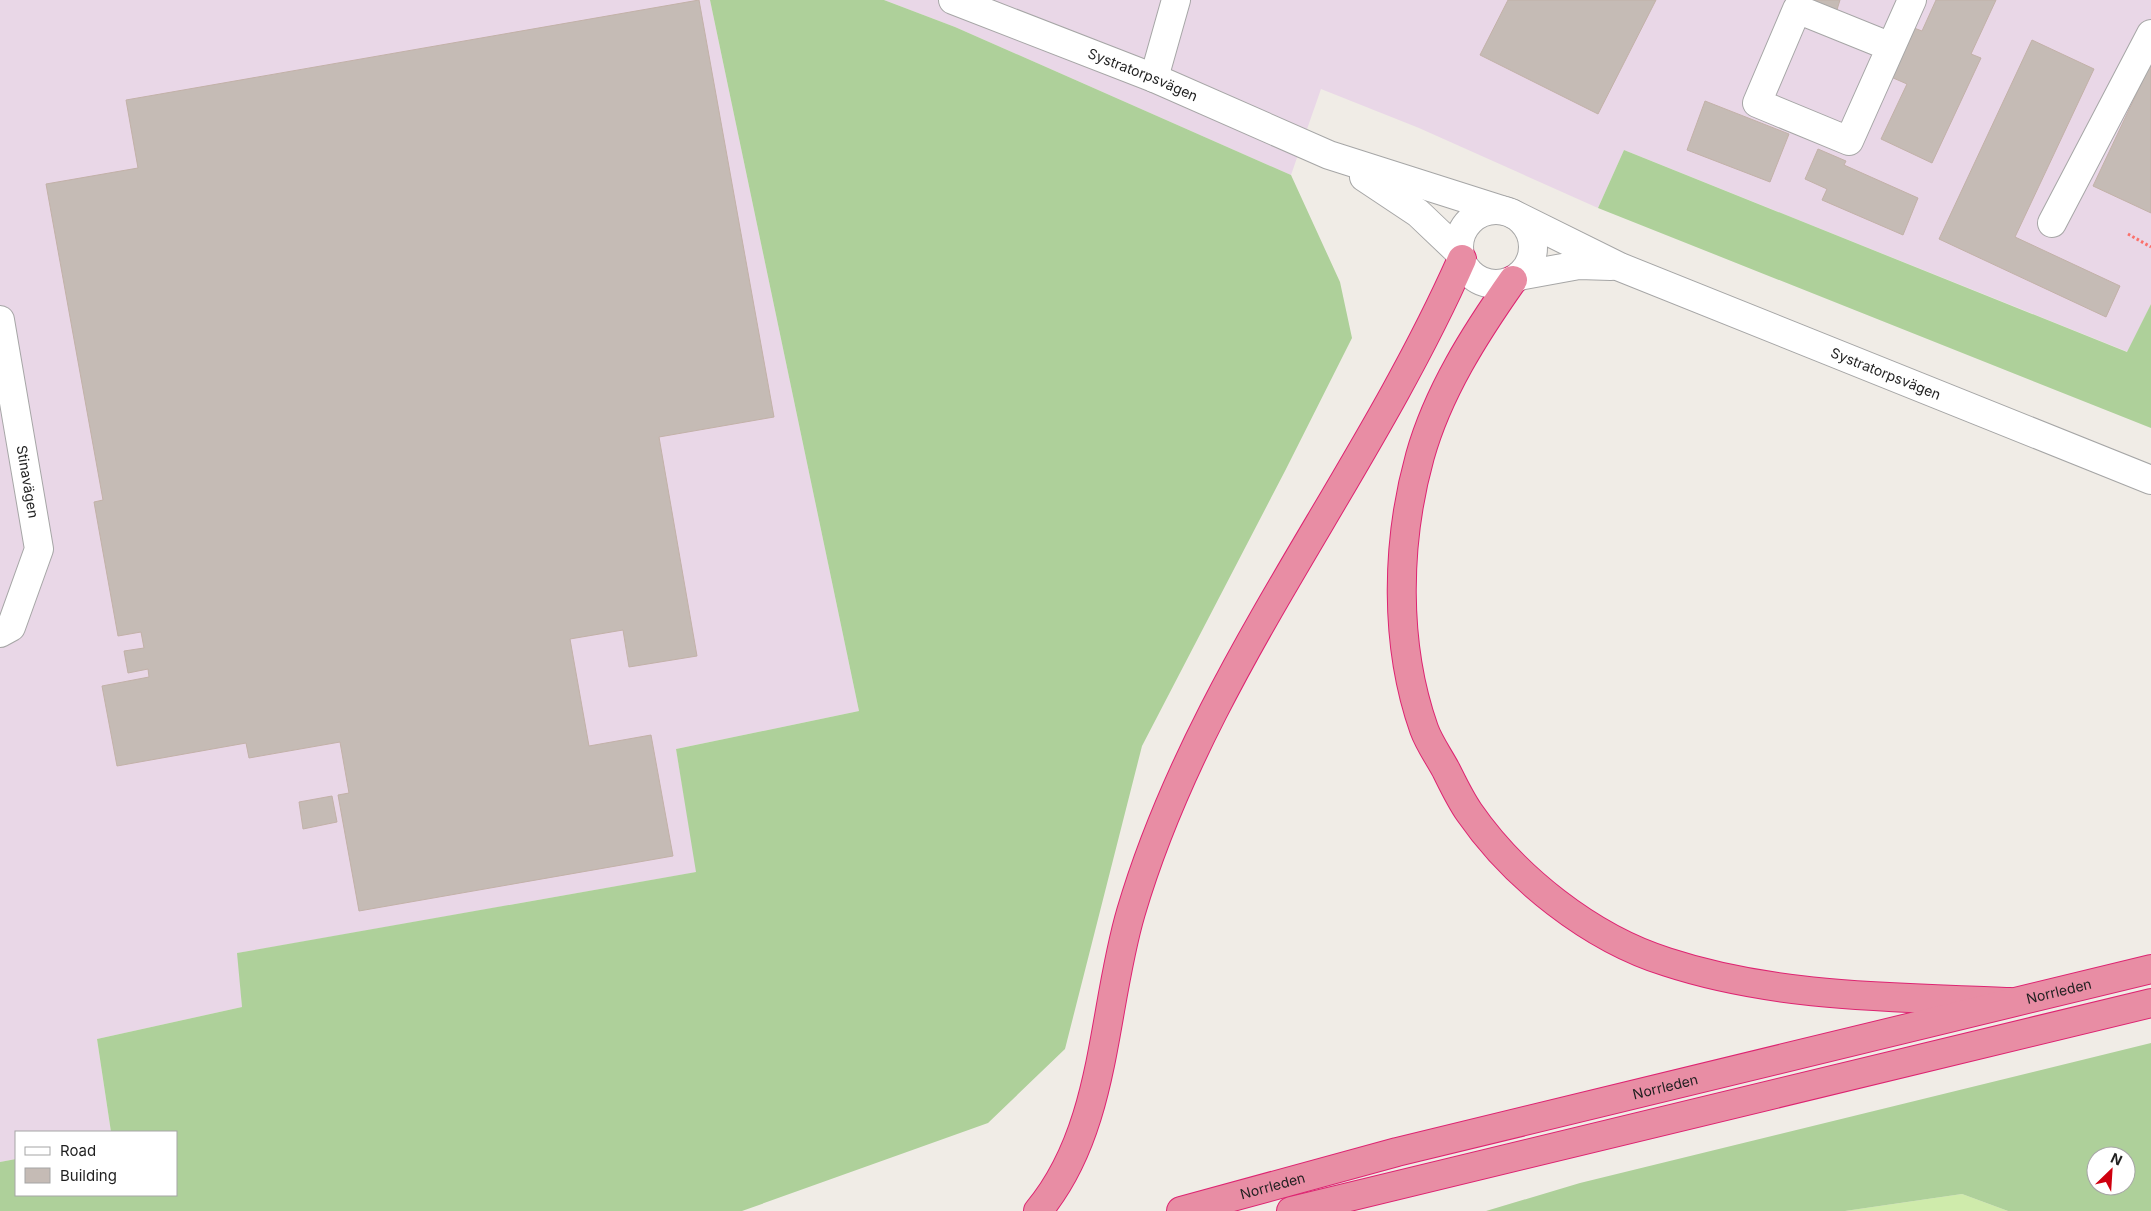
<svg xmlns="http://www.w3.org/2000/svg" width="2151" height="1211" viewBox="0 0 2151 1211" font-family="Inter,sans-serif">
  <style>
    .industrial { fill: #e9d7e7 }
    .grass { fill: #cfebab }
    .forest { fill: #aed09a; fill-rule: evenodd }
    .building { fill: #c5bbb5; stroke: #c2b1a8 }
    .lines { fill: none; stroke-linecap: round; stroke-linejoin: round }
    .minor-casing { stroke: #a6a6a6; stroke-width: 30 }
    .highway-casing { stroke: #dd2471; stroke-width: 30 }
    .path { stroke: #fb706b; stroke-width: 3; stroke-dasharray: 2.5 2.5; stroke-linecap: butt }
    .minor { stroke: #fff; stroke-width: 28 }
    .highway { stroke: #e88da4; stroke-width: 28 }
    .labels { text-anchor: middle; stroke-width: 5; stroke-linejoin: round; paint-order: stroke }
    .street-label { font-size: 14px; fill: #1f1f1f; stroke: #fff }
  </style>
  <rect width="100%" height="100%" fill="#f0ece6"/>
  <g class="industrial">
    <path d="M0 0H710L859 711 676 749 697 872 238 953 242 1007 97 1039 111 1132H16V1159L0 1162Z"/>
    <path d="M884 0H2151V304L2128 352 1624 150 1598 208 1419 128 1321 89 1291 175 955 27Z"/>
  </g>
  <path class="grass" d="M1962 1194 2008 1211H1845Z"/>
  <g class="forest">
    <path d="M710 0H884L955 27 1291 175 1340 282 1352 338 1285 471 1142 746 1065 1049 988 1123 742 1211H0V1162L16 1159V1195H176V1132H111L97 1039 242 1007 237 953 696 872 676 749 859 711Z"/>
    <path d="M1624 150 2127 352 2151 304V428L1598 208Z"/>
    <path d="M2151 1043V1211H2008L1962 1194 1845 1211H1486L1580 1183ZM2096 1156H2126V1186H2096Z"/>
  </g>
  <g class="building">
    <path d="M699 0 774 417 659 437 697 656 629 667 623 630 570 639 589 746 651 735 673 856 359 911 338 795 349 793 340 742 249 758 246 743 117 766 102 686 149 677 148 669 128 673 124 651 144 648 141 632 118 636 94 502 103 500 46 184 138 168 126 100Z"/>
    <path d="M1508 0H1656L1598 114 1480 55Z"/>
    <path d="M1797 0H1840L1836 13Z"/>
    <path d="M1936 0H1996L1971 54 1981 58 1932 163 1881 139 1907 84 1891 77 1914 28 1922 31Z"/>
    <path d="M2032 40 2094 69 2015 237 2120 286 2106 317 1939 239Z"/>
    <path d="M2151 63V213L2093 186Z"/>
    <path d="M1705 101 1789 134 1770 182 1687 150Z"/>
    <path d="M1818 149 1846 161 1844 165 1918 198 1903 235 1822 200 1827 189 1805 179Z"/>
    <path d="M332 796 337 822 303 829 299 802Z"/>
  </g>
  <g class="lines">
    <g class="minor-casing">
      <g id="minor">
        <path id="s1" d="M953 0 1154 78 1329 155 1505 211"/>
        <path d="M1891 47 1797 9 1757 103 1849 141 1912 0"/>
        <path d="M1154 78 1176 0"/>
        <path d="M1364 177 1418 213 1459 252"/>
        <circle cx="1496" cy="247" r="37"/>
        <path id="s2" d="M1511 213 1620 267 2151 480"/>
        <path d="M2052 223 2151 34"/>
        <path d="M1519 276 1579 265 1611 266"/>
        <path id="s3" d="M0 320 39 549 11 627 0 633"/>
      </g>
    </g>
    <g class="highway-casing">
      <g id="highway">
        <path d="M1513 280C1475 334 1438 392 1420 456 1396 542 1394 644 1424 729 1429 743 1439 757 1446 770 1453 784 1460 799 1469 812 1514 877 1590 938 1667 962 1777 998 1895 997 2010 1002"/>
        <path d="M1038 1211C1107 1128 1102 1010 1131 912 1201 675 1363 483 1462 259"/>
        <path id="s4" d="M1181 1211 1397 1152 2151 969"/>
        <path d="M1291 1211 2151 1003"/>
      </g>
    </g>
    <path class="path" d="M2128 234 2151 247"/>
    <use href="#minor" class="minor"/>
    <use href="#highway" class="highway"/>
  </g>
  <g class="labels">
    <g class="street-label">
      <text dy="5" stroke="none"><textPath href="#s1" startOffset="204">Systratorpsvägen</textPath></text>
      <text dy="5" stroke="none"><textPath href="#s2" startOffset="408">Systratorpsvägen</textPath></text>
      <text dy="5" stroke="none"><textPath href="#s3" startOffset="164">Stinavägen</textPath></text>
      <text dy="5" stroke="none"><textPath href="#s4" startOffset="905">Norrleden</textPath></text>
      <text dy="5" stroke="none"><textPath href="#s4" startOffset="500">Norrleden</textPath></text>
      <text dy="5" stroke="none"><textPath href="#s4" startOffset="95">Norrleden</textPath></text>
    </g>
  </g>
  <rect x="15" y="1131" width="162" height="65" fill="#ffffff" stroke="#a5a5a5"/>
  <rect x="25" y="1147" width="25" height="8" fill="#ffffff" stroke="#a5a5a5"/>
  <text x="60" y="1156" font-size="15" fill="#1f1f1f">Road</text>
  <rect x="25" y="1168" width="25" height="15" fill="#c5bbb5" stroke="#a5a5a5"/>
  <text x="60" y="1181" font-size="15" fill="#1f1f1f">Building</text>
  <g transform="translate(2111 1171) rotate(25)"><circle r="24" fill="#ffffff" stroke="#a5a5a5"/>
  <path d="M0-4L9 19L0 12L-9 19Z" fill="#cf000f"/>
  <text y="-8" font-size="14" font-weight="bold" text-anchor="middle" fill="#1f1f1f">N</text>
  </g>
</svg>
